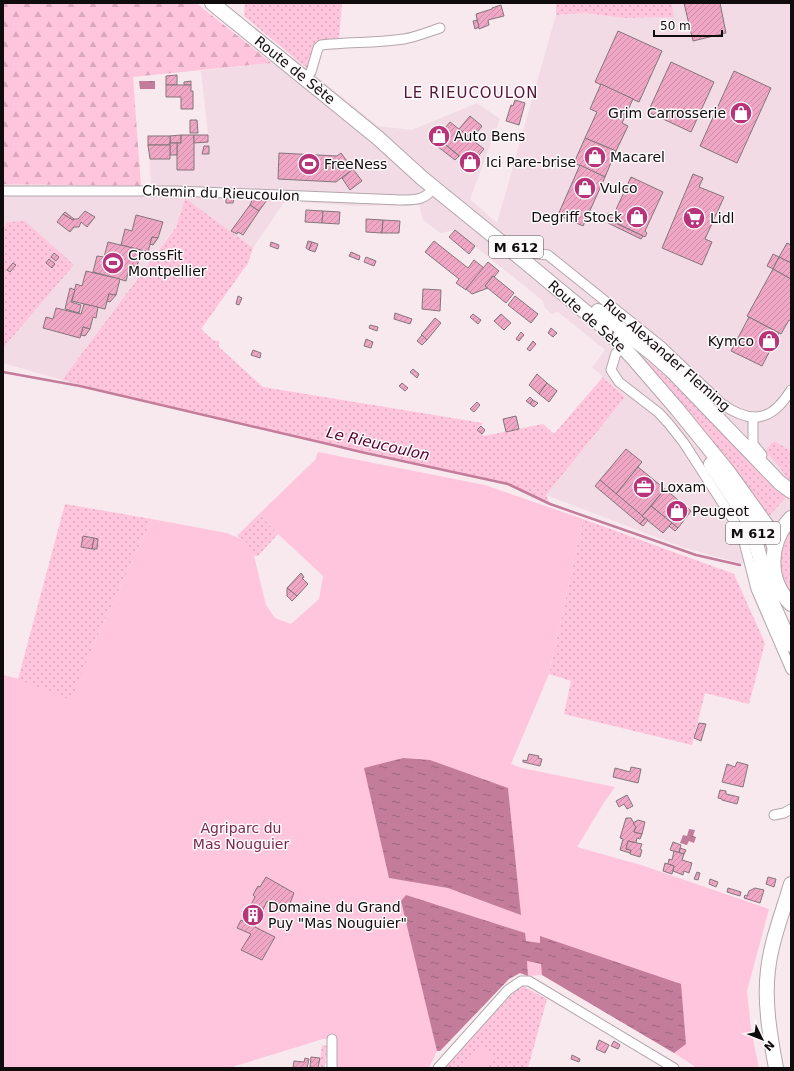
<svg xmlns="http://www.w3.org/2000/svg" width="794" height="1071" viewBox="0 0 794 1071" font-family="'DejaVu Sans',sans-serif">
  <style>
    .built { fill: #f2dbe4 }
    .grass { fill: url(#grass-dots) }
    .forest { fill: url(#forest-firs) }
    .green { fill: #ffc5dc }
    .water { fill: url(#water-ripples) }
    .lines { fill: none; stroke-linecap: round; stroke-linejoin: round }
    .stream { stroke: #c37d9b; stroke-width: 2.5 }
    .building { fill: url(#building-hatch); stroke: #83767b }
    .street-casing { stroke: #b4a6ac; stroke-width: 11 }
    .primary-casing { stroke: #b4a6ac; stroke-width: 16 }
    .street { stroke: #fff; stroke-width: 9 }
    .primary { stroke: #fff; stroke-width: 14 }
    .labels { text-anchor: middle; stroke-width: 3; stroke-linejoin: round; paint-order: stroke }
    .shield { fill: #fdfafb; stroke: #575354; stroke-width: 1 }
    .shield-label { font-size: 13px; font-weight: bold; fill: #100b0d }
    .street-label { font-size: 14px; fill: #100b0d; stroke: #fdfafb }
    .poi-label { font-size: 14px; fill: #100b0d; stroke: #fdfafb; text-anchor: start }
    .park-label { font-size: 14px; fill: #7b2752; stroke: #fdfafb }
    .neighbourhood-label { font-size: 15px; letter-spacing: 1px; fill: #541536; stroke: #fdfafb }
    .water-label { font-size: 15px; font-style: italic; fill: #550032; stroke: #fdfafb }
  </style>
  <defs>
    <pattern id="grass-dots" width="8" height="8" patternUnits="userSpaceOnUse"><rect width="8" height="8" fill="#ffc5dc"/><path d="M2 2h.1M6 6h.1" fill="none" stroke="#daa8bc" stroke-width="1.8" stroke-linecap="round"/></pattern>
    <pattern id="forest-firs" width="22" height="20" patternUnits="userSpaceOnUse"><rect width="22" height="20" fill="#ffc5dc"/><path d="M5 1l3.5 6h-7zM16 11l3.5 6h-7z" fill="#daa8bc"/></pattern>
    <pattern id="water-ripples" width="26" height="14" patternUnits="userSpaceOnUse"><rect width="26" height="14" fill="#c37d9b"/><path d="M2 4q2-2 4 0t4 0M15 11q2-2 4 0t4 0" fill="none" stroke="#9d657d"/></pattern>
    <pattern id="building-hatch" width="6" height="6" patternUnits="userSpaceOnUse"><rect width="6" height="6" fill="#f0a6c5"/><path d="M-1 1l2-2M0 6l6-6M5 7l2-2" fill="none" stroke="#cd8ea8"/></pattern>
  </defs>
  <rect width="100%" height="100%" fill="#f8e9ef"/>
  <path class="built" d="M672 3H791V508L743 564 682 547 546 495 625 397 592 367 605 350 558 312 552 314 545 308 543 301 455 230 440 233 423 220 419 205 354 206 285 201 253 248 185 198 176 226 62 380 3 363V348L74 265 8 222 3 228V184L151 186 148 136 208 134 201 71 272 63 294 58 378 126 412 130 477 103 500 119 470 199 497 223 556 15 585 13 623 18 674 17Z"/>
  <g class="grass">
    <path d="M245 3H342L339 39 316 41 309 70 244 16Z"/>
    <path d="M556 3H672L674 17 623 18 585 13 556 15Z"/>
    <path d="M185 198 253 248 248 263 201 329 213 340 219 341V347L263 387 483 423 477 430 484 436 543 424 554 434 603 377 625 397 546 495 550 504 508 484 187 411 62 380 176 227Z"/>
    <path d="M25 221 74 265 3 348V228L7 222Z"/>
    <path d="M638 357H643L711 417 788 495 768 517 727 459Z"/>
    <path d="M774 441 791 451V485L779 466 765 451Z"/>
    <path d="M65 504 152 519 92 648 199 749 3 675 18 679Z"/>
    <path d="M259 514 278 534 258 556H254C249 547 246 542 237 536Z"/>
    <path d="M583 519 734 574 765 643 749 704 705 693 692 745 564 714 571 681 549 674Z"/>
    <path d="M791 530V593C779 575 775 547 791 530Z"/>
    <path d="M521 985 547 999 528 1068H443Z"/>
    <path d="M322 1045 327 1046 325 1068H319Z"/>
  </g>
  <path class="forest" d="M3 3H196L272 63 133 77 141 186 3 184Z"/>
  <g class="green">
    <path d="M318 452 485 485 583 519 549 674 511 764 522 768 615 787 605 801 577 847 641 865 769 909 747 991 751 1029 759 1068H697L674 1053 542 975 528 976 520 973 509 979 440 1051H437L429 1068H336L332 1039H323L229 1068H3V675L18 679 71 700 92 648 152 519 227 533 245 541 249 546 254 556 266 605 275 618 291 624 319 599 323 576 278 534 259 514 315 460Z"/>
    <path d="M480 1048C485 1049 491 1054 492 1059L484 1068H463L462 1066Z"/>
  </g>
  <g class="water">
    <path d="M139 81H155V89H140Z"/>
    <path d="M403 758 430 760 508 788 521 915 448 888 389 878 364 768Z"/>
    <path d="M689 829 695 830 693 836 696 837 694 843 689 841 687 845 680 843 683 835 687 836Z"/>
    <path d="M406 895 525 933 526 941 540 943V936L681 984 686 1044 674 1053 542 975 541 964 527 961 528 976 520 973 509 979 440 1051H437L401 901Z"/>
  </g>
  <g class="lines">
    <path class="stream" d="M3 372 80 386 328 444 361 452 508 484 550 504 696 555 740 565"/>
  </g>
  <g class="building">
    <path d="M684 3H720L726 33 693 41Z"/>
    <path d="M501 5 504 16 488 20 489 25 479 29 476 14 492 9V8Z"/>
    <path d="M477 20 479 27 475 29 473 21Z"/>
    <path d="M618 31 662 51 639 102 595 82Z"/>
    <path d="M671 62 714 82 691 132 648 112Z"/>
    <path d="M734 71 771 88 737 163 700 146Z"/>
    <path d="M177 75V85H166V76Z"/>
    <path d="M191 81V85H184V82Z"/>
    <path d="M601 84 633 99 622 123 628 126 616 151 585 138 597 112 590 109Z"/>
    <path d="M166 85H191V91H193V109H181V97H166Z"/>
    <path d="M515 100 525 103 519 125 506 121 511 105 513 106Z"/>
    <path d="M470 116 482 126 472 139 459 129Z"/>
    <path d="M190 120H197L198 133H190Z"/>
    <path d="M450 122 484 149 471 165 437 138Z"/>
    <path d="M181 135V143H170V136Z"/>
    <path d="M181 135H194V170H177V143H181Z"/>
    <path d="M194 135H208V142L194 143Z"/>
    <rect x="148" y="136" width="22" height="9"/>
    <path d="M437 138 459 156 455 160 433 143Z"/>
    <path d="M585 138 616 151 605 177 574 163Z"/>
    <rect x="170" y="143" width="7" height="12"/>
    <path d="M148 145H170V159H150Z"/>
    <path d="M204 146H209V154H202Z"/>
    <path d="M279 153 337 156 341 153 353 169 336 182 278 179Z"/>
    <path d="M580 165 605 177 583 226 558 215Z"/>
    <path d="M353 169 362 181 350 190 342 178Z"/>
    <path d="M693 174 703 178 699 187 724 197 705 239 712 242 702 265 662 248Z"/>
    <path d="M631 177 663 192 645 231 647 233 645 237 606 218 608 213 613 216Z"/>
    <path d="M226 198H234L233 203H226Z"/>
    <path d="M253 198 267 200 259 211 250 205Z"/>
    <path d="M250 205 259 211 243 235 238 232 237 234 231 231Z"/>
    <path d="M306 210 323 211 322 223 305 222Z"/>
    <path d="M85 211 95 217 87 227 81 222 79 227H74L70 232 57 222 63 214 73 220 74 219H78Z"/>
    <path d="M323 211 340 212 339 224 322 223Z"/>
    <path d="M65 212 74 219 73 220 63 214Z"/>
    <path d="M136 215 163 222 158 238 152 237 148 252 121 245 125 229 132 231Z"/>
    <path d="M366 219 383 220 382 233 366 232Z"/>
    <path d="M383 220 400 221 399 233H382Z"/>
    <path d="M609 220 643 236 641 239 608 223Z"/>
    <path d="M455 230 475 246 469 254 449 237Z"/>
    <path d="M152 237 158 238 153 245 150 244Z"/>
    <path d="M308 241 312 242 309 250 306 248Z"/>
    <path d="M434 241 468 268 474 260 484 268 466 290 456 283 459 279 425 252Z"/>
    <path d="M108 242 141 250 137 267 130 265 126 281 93 272 97 256 104 257Z"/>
    <path d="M271 242 279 245 278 249 270 246Z"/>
    <path d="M312 242 318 244 315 252 309 250Z"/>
    <path d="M787 243 791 245V263L779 257Z"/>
    <path d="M351 252 360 256 359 260 349 256Z"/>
    <path d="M54 253 59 257 56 261 51 257Z"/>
    <path d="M773 254 779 257 773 269 767 266Z"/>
    <path d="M366 257 376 261 374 266 364 262Z"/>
    <path d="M779 257 791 263V279L773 269Z"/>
    <path d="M49 259 55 264 52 268 46 263Z"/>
    <path d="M488 262 499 271 494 277 493 276 485 286 488 288 472 294 466 289Z"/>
    <path d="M13 263 16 265 10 272 7 270Z"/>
    <path d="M773 269 791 279V321L789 320 781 334 747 316Z"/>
    <path d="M86 271 120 279 116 295 109 294 105 309 72 301 76 284 82 286Z"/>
    <path d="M493 276 514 293 506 303 485 286Z"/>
    <path d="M70 288 75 290 71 302 81 305 79 313 65 309Z"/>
    <path d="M423 289 441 290 440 311 422 309Z"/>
    <path d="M109 294 116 295 110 302 107 301Z"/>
    <path d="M238 296 242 298 239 305 236 304Z"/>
    <path d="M515 296 538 314 531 323 508 305Z"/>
    <path d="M84 304 98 307 96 318 93 317 90 329 83 327 80 338 43 328 46 317 53 319 56 308 81 314Z"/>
    <path d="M395 313 412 319 410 324 394 319Z"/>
    <path d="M473 314 481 320 478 324 470 317Z"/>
    <path d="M501 314 511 323 504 330 494 321Z"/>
    <path d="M749 317 779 333 762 366 731 351Z"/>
    <path d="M435 318 441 323 427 340 421 335Z"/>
    <path d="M370 325 378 327 377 331 369 328Z"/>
    <path d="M83 327 90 329 85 336 81 335Z"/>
    <path d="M551 328 557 333 553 337 548 333Z"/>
    <path d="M521 332 524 335 519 341 516 339Z"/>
    <path d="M422 335 427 340 422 345 417 341Z"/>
    <path d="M366 339 373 342 371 348 364 346Z"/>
    <path d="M533 341 536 344 530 351 527 349Z"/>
    <path d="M253 350 261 353 260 358 251 355Z"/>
    <path d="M413 369 419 374 417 378 410 372Z"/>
    <path d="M537 374 547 383 539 394 529 385Z"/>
    <path d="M402 383 408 388 405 391 399 386Z"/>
    <path d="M547 383 557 391 549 402 539 394Z"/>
    <path d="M530 397 533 400 530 404 526 401Z"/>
    <path d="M533 400 538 403 534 407 530 404Z"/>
    <path d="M477 402 480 405 474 412 470 409Z"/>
    <path d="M516 416 519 429 506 432 503 419Z"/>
    <path d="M481 426 485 430 482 434 477 430Z"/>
    <path d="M626 449 642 462 616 494 600 480Z"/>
    <path d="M638 467 665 489 642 516 616 494Z"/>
    <path d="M600 480 645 518 640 524 595 486Z"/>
    <path d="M665 489 691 511 678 528 651 506Z"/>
    <path d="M651 506 672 523 663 533 642 516Z"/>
    <path d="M645 518 648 520 643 526 640 524Z"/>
    <path d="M672 523 678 528 675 531 669 526Z"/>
    <path d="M83 536 94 538 92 549 81 547Z"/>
    <path d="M94 538 98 539 97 549H92Z"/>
    <path d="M301 573 304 577 302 578 308 584 297 596 287 588Z"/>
    <path d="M287 588 297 596 292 601 287 596Z"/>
    <path d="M699 723 706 724 701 741 694 738Z"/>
    <path d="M529 754 539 756 538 758 542 759 540 766 523 762V760L527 761Z"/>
    <path d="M737 762 748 765 743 787 722 782 727 764 735 767Z"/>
    <path d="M631 767 641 769 638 783 613 777 615 768 630 772Z"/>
    <path d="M720 790 726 791V794L739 797 737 804 722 800V799L718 798Z"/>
    <path d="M627 795 633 806 627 809 624 804 619 807 616 801Z"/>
    <path d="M626 818H631L636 827 634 832 642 834 640 839 637 838 636 843 628 841 626 849 631 850 630 853 620 850 623 839 620 838Z"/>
    <path d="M638 820 645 822 642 834 634 832 636 827 633 823Z"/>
    <path d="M628 841 642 844 640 849 642 850 640 857 630 854 631 850 626 849Z"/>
    <path d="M673 842 681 845 679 853 670 850Z"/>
    <path d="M680 848 686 850 684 854 679 853Z"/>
    <path d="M674 851 684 854 682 860 692 863 689 873 684 871 683 875 673 871 674 866 668 864 669 859 672 860Z"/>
    <path d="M665 863 674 866 672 874 663 871Z"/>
    <path d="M697 872 700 873 698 880 694 879Z"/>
    <path d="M266 877 294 893 287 911 267 901 255 927 275 937 262 960 241 950 251 934 237 928 241 920 243 921 255 897 253 895 258 886 260 887Z"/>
    <path d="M768 877 776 879 774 887 766 884Z"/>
    <path d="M710 879 718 882 716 887 709 884Z"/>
    <path d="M728 888 741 892 740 896 727 892Z"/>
    <path d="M755 888 764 890 760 903 744 898 745 895 747 896 749 891Z"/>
    <path d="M599 1040 609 1045 605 1053 596 1049Z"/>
    <path d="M614 1041 620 1045 618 1049 611 1046Z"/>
    <path d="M572 1055 580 1059 579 1062 571 1059Z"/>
    <path d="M311 1057 320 1058 318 1068 310 1067Z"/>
    <path d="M305 1058 309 1059 307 1068H293L294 1061 304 1062Z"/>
  </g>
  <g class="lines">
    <g class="street-casing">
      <g id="street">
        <path d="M305 78 311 72 318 48 321 45C349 42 377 43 404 39 416 37 428 32 440 28"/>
        <path d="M3 191H176L401 200C417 200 424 200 434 188"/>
        <path d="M522 252 548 255 661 346 722 404C752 425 772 421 791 390"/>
        <path d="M628 349H624L616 353 611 370 619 382 659 413 669 424 684 443 720 499 739 529 744 542 756 589 791 670"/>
        <path d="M753 417V444L762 455"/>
        <path d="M774 815 784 813 791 809"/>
        <path d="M332 1068V1039"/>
        <path d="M438 1068 508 990 521 981H529L674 1068"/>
      </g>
    </g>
    <g class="primary-casing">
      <g id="primary">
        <path d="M212 3 378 138 422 178 523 260 605 328 633 358 677 409 729 473 767 526 774 546"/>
        <path d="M598 311 654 355 672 371 780 483 791 491"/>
        <path d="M711 464 747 519 754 536 760 558 763 582 791 645"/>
        <path d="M791 518C768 543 767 580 791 604"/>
        <path d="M776 1068C770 1036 764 1002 768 970 771 941 783 912 791 884"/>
      </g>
    </g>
    <use href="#street" class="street"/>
    <use href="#primary" class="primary"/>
  </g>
  <defs>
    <g id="shop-disc" transform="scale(1.15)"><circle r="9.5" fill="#b83479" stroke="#fdfafb"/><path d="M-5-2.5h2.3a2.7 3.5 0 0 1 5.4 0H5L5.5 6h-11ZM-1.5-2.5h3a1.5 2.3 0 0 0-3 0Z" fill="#fff"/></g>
    <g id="stadium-disc" transform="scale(1.15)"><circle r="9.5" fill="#b83479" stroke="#fdfafb"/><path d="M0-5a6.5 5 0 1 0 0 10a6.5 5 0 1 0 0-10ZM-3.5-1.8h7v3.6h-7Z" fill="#fff"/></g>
    <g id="supermarket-disc" transform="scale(1.15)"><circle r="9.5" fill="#b83479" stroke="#fdfafb"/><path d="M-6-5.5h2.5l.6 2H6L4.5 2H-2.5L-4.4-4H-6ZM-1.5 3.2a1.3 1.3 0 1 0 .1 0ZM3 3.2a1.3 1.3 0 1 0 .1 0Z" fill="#fff"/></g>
    <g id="office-disc" transform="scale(1.15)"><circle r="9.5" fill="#b83479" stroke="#fdfafb"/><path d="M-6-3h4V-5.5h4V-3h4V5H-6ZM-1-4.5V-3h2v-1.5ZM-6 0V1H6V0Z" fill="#fff"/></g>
    <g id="building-disc" transform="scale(1.15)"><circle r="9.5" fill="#b83479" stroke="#fdfafb"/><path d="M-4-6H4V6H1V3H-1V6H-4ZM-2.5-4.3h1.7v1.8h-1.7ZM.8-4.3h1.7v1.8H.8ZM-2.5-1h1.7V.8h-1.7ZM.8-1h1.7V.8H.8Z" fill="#fff"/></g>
  </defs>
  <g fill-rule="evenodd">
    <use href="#shop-disc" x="741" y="113"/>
    <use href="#shop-disc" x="439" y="136"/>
    <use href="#shop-disc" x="595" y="157"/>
    <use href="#shop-disc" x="470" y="162"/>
    <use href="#stadium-disc" x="309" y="164"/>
    <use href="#shop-disc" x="585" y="188"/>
    <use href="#shop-disc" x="637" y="217"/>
    <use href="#supermarket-disc" x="694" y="218"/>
    <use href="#stadium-disc" x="113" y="263"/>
    <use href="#shop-disc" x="769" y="341"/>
    <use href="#office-disc" x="644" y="487"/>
    <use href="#shop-disc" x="677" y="511"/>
    <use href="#building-disc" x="253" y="915"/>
  </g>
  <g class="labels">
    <g class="shield">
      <rect x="489" y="236" width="54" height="22" rx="3"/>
      <rect x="726" y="522" width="54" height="22" rx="3"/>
    </g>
    <g class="shield-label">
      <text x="516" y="252">M 612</text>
      <text x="753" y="538">M 612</text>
    </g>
    <g class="street-label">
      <text transform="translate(295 70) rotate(39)" y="5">Route de Sète</text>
      <text transform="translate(221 193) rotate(2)" y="5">Chemin du Rieucoulon</text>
      <text transform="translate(587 316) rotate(42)" y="5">Route de Sète</text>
      <text transform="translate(667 355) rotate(41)" y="5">Rue Alexander Fleming</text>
    </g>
    <g class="poi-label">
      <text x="726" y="118" text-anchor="end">Grim Carrosserie</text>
      <text x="454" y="141">Auto Bens</text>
      <text x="610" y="162">Macarel</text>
      <text x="486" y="167">Ici Pare-brise</text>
      <text x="324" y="169">FreeNess</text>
      <text x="600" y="193">Vulco</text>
      <text x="622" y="222" text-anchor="end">Degriff Stock</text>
      <text x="710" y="223">Lidl</text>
      <text x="128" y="260">CrossFit<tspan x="128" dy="16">Montpellier</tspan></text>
      <text x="754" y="346" text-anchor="end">Kymco</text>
      <text x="660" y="492">Loxam</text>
      <text x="692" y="516">Peugeot</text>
      <text x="268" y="912">Domaine du Grand<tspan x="268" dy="16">Puy "Mas Nouguier"</tspan></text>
    </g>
    <g class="park-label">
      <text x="241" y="833">Agriparc du<tspan x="241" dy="16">Mas Nouguier</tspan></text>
    </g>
    <g class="neighbourhood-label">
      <text x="471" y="98">LE RIEUCOULON</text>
    </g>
    <g class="water-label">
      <text transform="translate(378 444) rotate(13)" y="5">Le Rieucoulon</text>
    </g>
  </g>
  <rect width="794" height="1071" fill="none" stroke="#100b0d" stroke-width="8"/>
  <g transform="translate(762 1039) rotate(133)" stroke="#fdfafb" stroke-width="3" paint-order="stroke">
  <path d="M0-3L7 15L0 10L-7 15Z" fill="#100b0d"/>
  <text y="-6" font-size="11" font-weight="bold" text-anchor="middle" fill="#100b0d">N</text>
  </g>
  <path d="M654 30v6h68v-6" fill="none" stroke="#100b0d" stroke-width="2"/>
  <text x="660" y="30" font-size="12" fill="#100b0d" stroke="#fdfafb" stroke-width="3" paint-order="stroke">50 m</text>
</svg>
